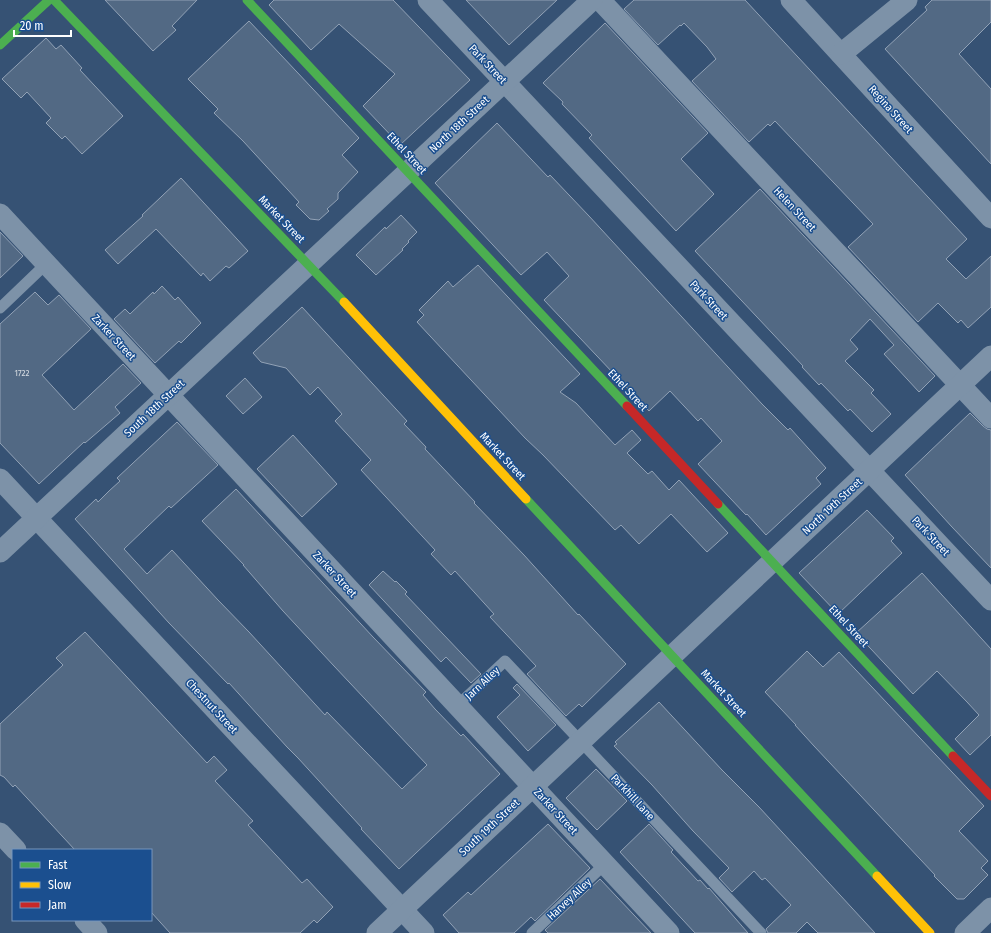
<svg xmlns="http://www.w3.org/2000/svg" width="991" height="933" viewBox="0 0 991 933" font-family="'Fira Sans Condensed',sans-serif">
  <style>
    .building { fill: #526984; stroke: #92a2b6 }
    .lines { fill: none; stroke-linecap: round; stroke-linejoin: round }
    .lane { stroke: #7d92a8; stroke-width: 11 }
    .street { stroke: #7d92a8; stroke-width: 21 }
    .fast { stroke: #4caf50; stroke-width: 9 }
    .slow { stroke: #ffc107; stroke-width: 9 }
    .jam { stroke: #c62828; stroke-width: 9 }
    .labels { text-anchor: middle; stroke-width: 3; stroke-linejoin: round; paint-order: stroke }
    .number-label { font-size: 9px; fill: #d4dae0 }
    .street-label { font-size: 11px; fill: #fff; stroke: #1b4f8f }
  </style>
  <rect width="100%" height="100%" fill="#365274"/>
  <g class="building">
    <path d="M105 0H197L172 26 176 30 153 51Z"/>
    <path d="M274 0H393L470 80 400 145 363 106 395 74 339 24 311 50 269 5Z"/>
    <path d="M466 0H557L509 45Z"/>
    <path d="M634 0H745L967 239 946 259 966 279 991 256V307L968 328 961 320 958 323 938 303 918 322 848 247 873 224 775 121 770 126 768 124 749 142 692 81 716 59 707 47 684 23 681 26 680 25 658 45 624 9Z"/>
    <path d="M932 0H991V22L959 54 991 89V164L885 49 927 10 925 7Z"/>
    <path d="M249 21 359 138 342 155 358 172 338 193V199L327 209 329 211 319 220 310 219 296 205 299 202 243 141 214 113 218 109 188 79Z"/>
    <path d="M605 23 708 133 681 159 714 194 676 231 589 138 592 135 562 104 563 102 543 83Z"/>
    <path d="M46 38 56 49 61 45 82 68 80 70 123 116 82 154 65 136 62 139 46 123 51 118 27 92 21 98 2 79Z"/>
    <path d="M497 123 548 177 550 175 589 216 762 404 788 430 790 428 826 468 816 478 821 484 766 535 747 514 746 515 698 464 722 441 701 418 698 421 670 391 649 411 544 300 569 276 547 252 521 275 435 183Z"/>
    <path d="M181 178 248 251 229 268 226 266 210 281 203 273 201 276 156 229 118 264 105 250 143 216 142 215Z"/>
    <path d="M760 189 935 376 919 392 884 354 894 345 870 319 850 340 858 349 845 361 874 390 871 393 891 414 872 432 850 409 848 411 821 383 819 385 802 367 803 366 695 251Z"/>
    <path d="M401 215 417 232 408 241 409 242 402 249 403 250 376 275 356 255 385 227 386 229Z"/>
    <path d="M0 232 23 256 0 278Z"/>
    <path d="M478 265 580 374 560 392 576 403 615 445 632 430 641 440 627 453 648 474 652 471 669 490 679 480 728 533 707 552 671 514 639 544 621 525 615 530 543 455 525 438 417 322 424 315 419 310 448 281 453 287Z"/>
    <path d="M162 286 175 300 178 297 201 323 181 343 179 341 155 363 114 319 125 309 130 314 153 292 154 294Z"/>
    <path d="M35 292 48 305 59 295 91 329 42 375 74 410 123 364 141 383 115 407 120 413 85 443 84 442 39 484 0 443V324Z"/>
    <path d="M302 307 407 421 404 424 426 447 425 449 475 502 474 503 524 555 578 615 579 614 626 664 582 707 579 704 566 716 527 674 536 666 490 617 494 614 455 571 451 575 431 554 435 550 361 470 371 460 335 421 342 414 318 387 310 395 286 368 261 362 253 353Z"/>
    <path d="M245 378 262 397 243 414 226 396Z"/>
    <path d="M970 413 983 426 987 429 991 430V568L952 527 905 475Z"/>
    <path d="M177 422 218 465 171 508 169 506 124 549 147 574 172 550 218 600 249 632 325 715 327 712 402 789 427 765 334 666 283 611 243 565H244L202 521 236 489 373 637 426 692 423 695 435 709 461 736 463 734 500 774 399 869 361 829 362 828 298 758 287 747 229 683 228 684 169 623 75 519 96 499 98 502 109 491 120 481 117 478Z"/>
    <path d="M293 435 337 484 302 517 257 469Z"/>
    <path d="M867 510 894 538 891 541 902 553 838 614 799 573Z"/>
    <path d="M383 571 395 582 396 581 407 592 405 594 481 674 471 683 446 657 441 662 369 585Z"/>
    <path d="M922 573 991 649V735L970 755 955 739 979 715 967 702 937 671 913 694 856 633Z"/>
    <path d="M85 632 207 763 214 756 227 770 215 781 253 821 248 825 302 883 307 879 333 907 317 923 314 920 300 933H170L151 912V850H75L15 785 13 787 4 777 0 775V724L63 665 56 658Z"/>
    <path d="M807 651 823 667 839 652 984 806 959 831 988 861 981 868 988 875 964 899H957L934 876 935 875 814 746 795 725H796L765 692Z"/>
    <path d="M517 684 556 725 528 751 497 717 520 695 513 688Z"/>
    <path d="M659 702 722 770 759 807 875 933H818L807 922 796 933H768L766 929 791 905 765 878 762 880 754 871 732 892 719 878 729 868 693 831 652 785 614 746 617 744 615 742Z"/>
    <path d="M596 769 627 801 597 830 566 798Z"/>
    <path d="M548 824 590 868 535 921 531 917 514 933H459L443 915 468 892 471 895Z"/>
    <path d="M649 824 673 850 671 852 698 881 700 880 708 889 709 888 748 933H695L620 852Z"/>
    <path d="M600 879 651 933H548L545 930Z"/>
  </g>
  <g class="lines">
    <g class="lane">
      <path d="M0 308 46 264"/>
      <path d="M458 705 505 661 761 933"/>
      <path d="M532 933 605 864"/>
    </g>
    <g class="street">
      <path d="M428 0 991 600"/>
      <path d="M600 0 991 418"/>
      <path d="M791 0 991 218"/>
      <path d="M841 54 907 0"/>
      <path d="M0 214 669 933"/>
      <path d="M0 479 424 933"/>
      <path d="M0 552 592 0"/>
      <path d="M0 833 16 850"/>
      <path d="M85 920 97 933"/>
      <path d="M377 933 991 356"/>
      <path d="M965 933 991 908"/>
    </g>
    <g class="fast">
      <path d="M54 0 344 302"/>
      <path d="M247 0 627 406"/>
      <path d="M0 45 49 0"/>
      <path d="M526 499 877 876"/>
      <path d="M718 504 953 756"/>
    </g>
    <g class="slow">
      <path d="M344 302 526 499"/>
      <path d="M877 876 930 933"/>
    </g>
    <g class="jam">
      <path d="M627 406 718 504"/>
      <path d="M953 756 991 796"/>
    </g>
  </g>
  <g class="labels">
    <g class="number-label">
      <text x="22" y="376">1722</text>
    </g>
    <g class="street-label">
      <text transform="translate(488 64) rotate(47)" y="4">Park Street</text>
      <text transform="translate(891 109) rotate(48)" y="4">Regina Street</text>
      <text transform="translate(459 124) rotate(-43)" y="4">North 18th Street</text>
      <text transform="translate(407 153) rotate(47)" y="4">Ethel Street</text>
      <text transform="translate(795 209) rotate(47)" y="4">Helen Street</text>
      <text transform="translate(282 219) rotate(46)" y="4">Market Street</text>
      <text transform="translate(709 300) rotate(47)" y="4">Park Street</text>
      <text transform="translate(114 337) rotate(47)" y="4">Zarker Street</text>
      <text transform="translate(628 390) rotate(47)" y="4">Ethel Street</text>
      <text transform="translate(154 408) rotate(-43)" y="4">South 18th Street</text>
      <text transform="translate(503 456) rotate(47)" y="4">Market Street</text>
      <text transform="translate(832 506) rotate(-43)" y="4">North 19th Street</text>
      <text transform="translate(931 536) rotate(47)" y="4">Park Street</text>
      <text transform="translate(335 574) rotate(47)" y="4">Zarker Street</text>
      <text transform="translate(849 626) rotate(47)" y="4">Ethel Street</text>
      <text transform="translate(482 683) rotate(-43)" y="4">Jarn Alley</text>
      <text transform="translate(724 693) rotate(47)" y="4">Market Street</text>
      <text transform="translate(212 706) rotate(47)" y="4">Chestnut Street</text>
      <text transform="translate(633 797) rotate(47)" y="4">Parkhill Lane</text>
      <text transform="translate(556 811) rotate(47)" y="4">Zarker Street</text>
      <text transform="translate(489 827) rotate(-43)" y="4">South 19th Street</text>
      <text transform="translate(569 899) rotate(-43)" y="4">Harvey Alley</text>
    </g>
  </g>
  <rect x="12" y="849" width="140" height="72" fill="#1b4f8f" stroke="#7695bc"/>
  <rect x="20" y="862" width="20" height="6" fill="#4caf50" stroke="#7695bc"/>
  <text x="48" y="869" font-size="12" fill="#ffffff">Fast</text>
  <rect x="20" y="882" width="20" height="6" fill="#ffc107" stroke="#7695bc"/>
  <text x="48" y="889" font-size="12" fill="#ffffff">Slow</text>
  <rect x="20" y="902" width="20" height="6" fill="#c62828" stroke="#7695bc"/>
  <text x="48" y="909" font-size="12" fill="#ffffff">Jam</text>
  <path d="M14 30v6h57v-6" fill="none" stroke="#ffffff" stroke-width="2"/>
  <text x="20" y="30" font-size="12" fill="#ffffff" stroke="#1b4f8f" stroke-width="3" paint-order="stroke">20 m</text>
</svg>
